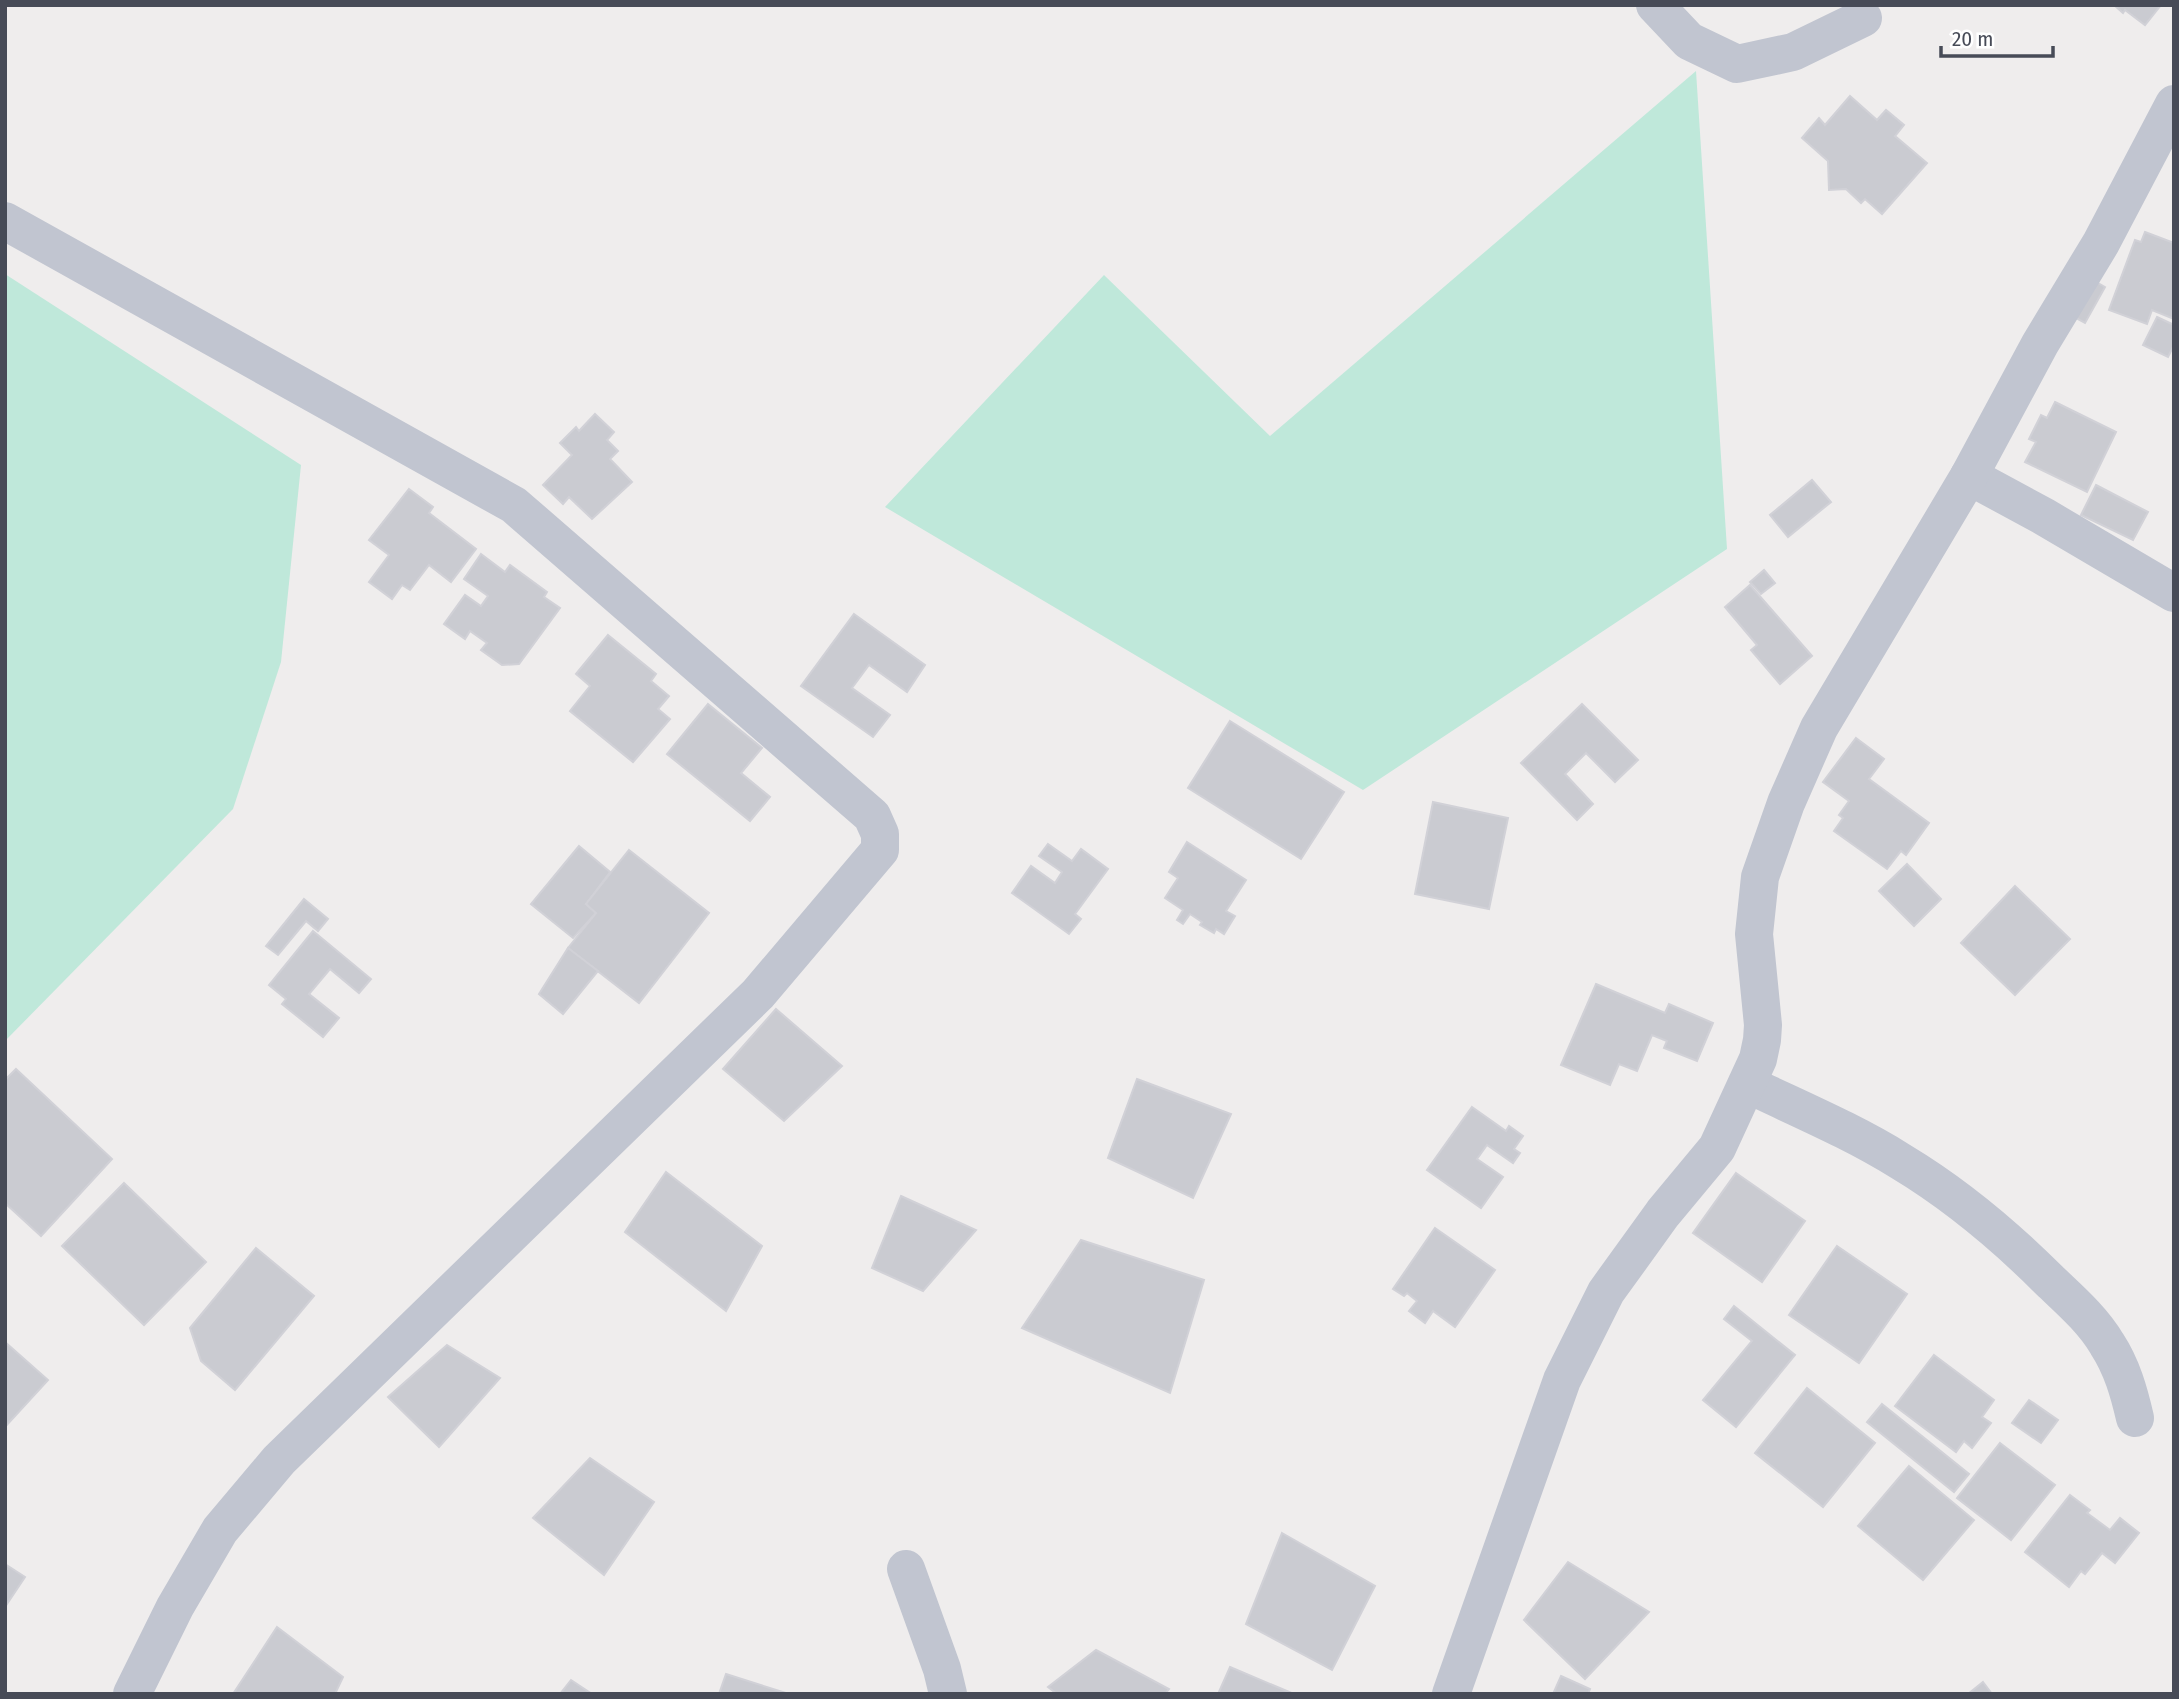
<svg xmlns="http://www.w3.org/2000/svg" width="2179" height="1699" viewBox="0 0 2179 1699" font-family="'Fira Sans Condensed',sans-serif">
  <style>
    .green { fill: #bfe8da }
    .building { fill: #cacbd1; stroke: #d1d1d7; stroke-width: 2 }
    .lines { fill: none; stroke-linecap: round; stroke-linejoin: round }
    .minor { stroke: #c1c5d0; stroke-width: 38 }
  </style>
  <rect width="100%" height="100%" fill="#efeded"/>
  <g class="green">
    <path d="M1696 71 1727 549 1363 790 885 507 1104 275 1270 436Z"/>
    <path d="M5 274 301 465 281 662 233 809 5 1041Z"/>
  </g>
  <g class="building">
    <path d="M2114 5H2161L2145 25 2125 10 2123 13Z"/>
    <path d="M1850 96 1877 120 1886 110 1904 125 1895 136 1927 163 1882 214 1865 199 1861 203 1846 189 1829 190 1828 161 1802 138 1819 118 1825 125Z"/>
    <path d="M2145 232 2174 243V319L2152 310 2147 324 2109 310 2135 240 2141 242Z"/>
    <path d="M2086 276 2105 287 2085 323 2065 312Z"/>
    <path d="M2157 317 2174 325V345L2168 357 2143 345Z"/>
    <path d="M2055 402 2116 432 2087 492 2025 462 2036 442 2029 439 2041 415 2047 418Z"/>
    <path d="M595 414 614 432 607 440 618 451 610 459 632 482 592 519 569 497 563 504 543 485 572 455 560 443 576 427 579 431Z"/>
    <path d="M1812 480 1831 502 1788 537 1770 515Z"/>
    <path d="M2096 485 2148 512 2133 540 2081 515Z"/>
    <path d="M409 489 433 507 429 513 476 549 451 582 429 565 410 590 402 585 392 599 369 582 389 555 369 540Z"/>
    <path d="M481 554 505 572 510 565 547 592 544 597 560 608 519 664 502 665 481 650 487 643 470 631 465 639 444 624 465 595 481 606 488 596 464 579Z"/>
    <path d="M1764 570 1775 583 1761 594 1750 582Z"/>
    <path d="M1750 585 1812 656 1780 684 1751 650 1757 645 1725 607Z"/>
    <path d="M854 614 925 665 907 692 869 665 852 688 890 715 873 737 801 686Z"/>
    <path d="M608 635 656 674 651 681 669 696 658 709 670 719 633 762 570 711 590 686 576 674Z"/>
    <path d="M708 704 762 748 741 773 770 797 750 821 667 754Z"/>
    <path d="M1582 704 1638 760 1615 782 1586 753 1565 774 1593 804 1577 820 1521 763Z"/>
    <path d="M1230 721 1344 792 1301 859 1188 788Z"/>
    <path d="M1856 738 1884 759 1869 779 1929 823 1906 855 1901 851 1887 869 1834 831 1843 818 1839 815 1849 801 1823 782Z"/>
    <path d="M1433 802 1508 818 1489 909 1415 894Z"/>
    <path d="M1187 842 1246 880 1226 911 1235 916 1224 934 1216 929 1214 933 1200 925 1202 922 1190 914 1183 924 1177 920 1183 910 1165 898 1178 878 1169 872Z"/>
    <path d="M1048 844 1072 861 1081 849 1108 869 1075 914 1081 919 1069 934 1012 893 1031 866 1055 883 1062 872 1039 856Z"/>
    <path d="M579 846 610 872 586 904 596 913 573 938 531 904Z"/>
    <path d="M629 850 709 913 639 1003 568 948 596 913 586 904Z"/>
    <path d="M1907 864 1941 899 1914 926 1879 891Z"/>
    <path d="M2015 886 2070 939 2015 995 1961 943Z"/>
    <path d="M304 899 328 919 318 931 306 921 278 955 266 946Z"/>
    <path d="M313 931 371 979 359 993 330 969 309 994 339 1018 323 1037 282 1004 286 999 269 985Z"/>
    <path d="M568 948 598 971 563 1014 539 994Z"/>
    <path d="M1596 984 1665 1013 1669 1004 1713 1023 1697 1061 1664 1048 1667 1041 1652 1035 1637 1071 1619 1064 1610 1085 1561 1065Z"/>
    <path d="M776 1009 842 1066 784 1121 723 1069Z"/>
    <path d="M16 1069 112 1159 41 1236 5 1203V1080Z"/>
    <path d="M1137 1079 1231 1114 1193 1198 1108 1158Z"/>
    <path d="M1472 1107 1506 1131 1509 1126 1523 1136 1514 1149 1520 1153 1513 1163 1487 1145 1477 1159 1503 1177 1481 1208 1427 1170Z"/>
    <path d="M666 1172 762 1246 726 1311 625 1232Z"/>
    <path d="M1736 1173 1805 1221 1762 1282 1693 1233Z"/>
    <path d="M124 1183 206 1262 144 1325 62 1246Z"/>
    <path d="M901 1196 976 1230 923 1291 872 1268Z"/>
    <path d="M1435 1228 1495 1270 1455 1327 1433 1311 1425 1323 1409 1311 1417 1301 1407 1293 1404 1296 1393 1289Z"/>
    <path d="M1081 1240 1204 1280 1170 1393 1022 1328Z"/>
    <path d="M1837 1246 1907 1294 1859 1363 1789 1315Z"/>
    <path d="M256 1248 314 1296 235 1390 201 1361 190 1328Z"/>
    <path d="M1734 1306 1795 1355 1736 1427 1703 1400 1752 1341 1724 1319Z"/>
    <path d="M5 1342 48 1380 5 1427Z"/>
    <path d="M447 1345 500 1378 439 1447 388 1397Z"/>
    <path d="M1934 1355 1994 1400 1982 1417 1991 1423 1972 1448 1964 1441 1956 1452 1895 1406Z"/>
    <path d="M1807 1388 1875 1443 1823 1507 1755 1453Z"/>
    <path d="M2029 1400 2058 1420 2041 1443 2012 1423Z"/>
    <path d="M1882 1404 1969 1474 1954 1492 1867 1422Z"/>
    <path d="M2000 1443 2055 1485 2011 1540 1957 1498Z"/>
    <path d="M590 1458 654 1502 604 1575 533 1518Z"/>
    <path d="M1909 1466 1974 1520 1923 1580 1858 1526Z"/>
    <path d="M2070 1495 2090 1510 2087 1513 2110 1530 2120 1518 2139 1533 2115 1563 2102 1553 2085 1574 2081 1571 2069 1587 2025 1552Z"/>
    <path d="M1282 1533 1375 1586 1332 1670 1246 1624Z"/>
    <path d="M1568 1562 1649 1612 1585 1679 1524 1620Z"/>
    <path d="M5 1564 25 1577 5 1607Z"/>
    <path d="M277 1627 343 1677 335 1694H233Z"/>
    <path d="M1096 1650 1169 1689 1165 1694H1057L1048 1687Z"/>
    <path d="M1230 1667 1294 1694H1218Z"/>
    <path d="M726 1674 789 1694H719Z"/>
    <path d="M1561 1676 1590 1689 1588 1694H1553Z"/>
    <path d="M571 1680 592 1694H560Z"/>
    <path d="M1983 1682 1992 1694H1968Z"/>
  </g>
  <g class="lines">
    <g class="minor">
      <path d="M1655 5 1689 41 1737 64 1793 52 1863 18"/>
      <path d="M5 221 514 505 872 816 880 834V850L758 994 279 1460 220 1530 175 1607 132 1694"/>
      <path d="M1969 476 2043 516 2174 593"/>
      <path d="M1747 1084C1799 1109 1852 1131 1900 1161 1955 1194 2005 1236 2050 1281 2070 1300 2093 1320 2107 1344 2122 1367 2129 1392 2135 1418"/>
      <path d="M906 1569 942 1669 948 1694"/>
      <path d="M1451 1694 1562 1380 1606 1292 1663 1213 1717 1148 1758 1059 1762 1040 1763 1025 1754 934 1760 877 1786 803 1819 728 1969 476 2040 344 2101 243 2174 104"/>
    </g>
  </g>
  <rect width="2179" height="1699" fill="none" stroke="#474b57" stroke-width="14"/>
  <path d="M1941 46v10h112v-10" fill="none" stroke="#474b57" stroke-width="3.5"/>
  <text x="1952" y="46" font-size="21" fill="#474b57" stroke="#ffffff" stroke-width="5" paint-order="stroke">20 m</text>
</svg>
